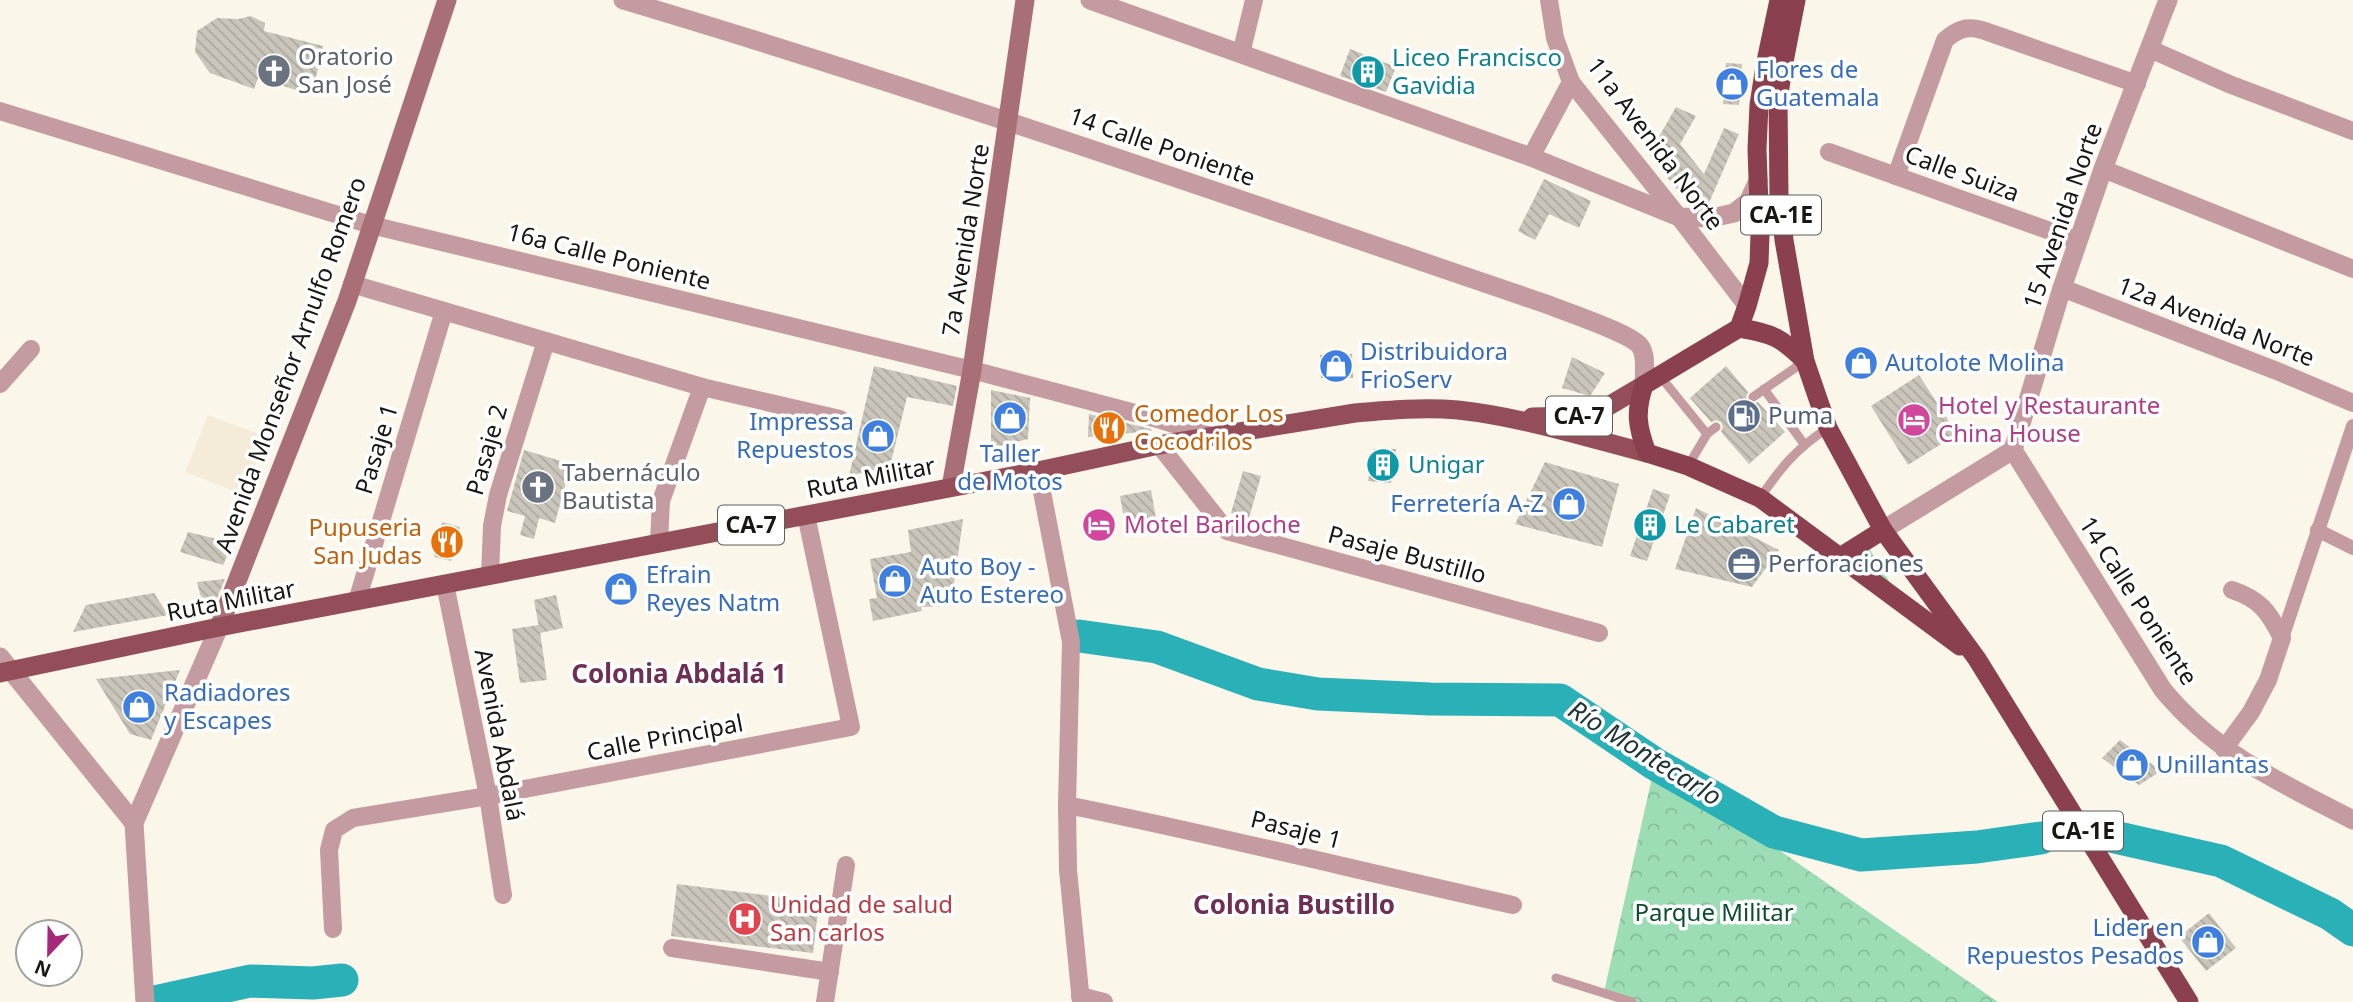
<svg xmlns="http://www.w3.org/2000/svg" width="2353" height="1002" viewBox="0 0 2353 1002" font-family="'Noto Sans',sans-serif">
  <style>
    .built { fill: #f4ecd9 }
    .grass { fill: url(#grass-dots) }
    .park { fill: url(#park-crowns) }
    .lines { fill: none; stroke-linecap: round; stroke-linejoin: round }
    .river { stroke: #2ab1b8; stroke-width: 33 }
    .building { fill: url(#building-back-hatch) }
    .service { stroke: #c49ba0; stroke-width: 9 }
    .pedestrian { stroke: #c49ba0; stroke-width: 14 }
    .minor { stroke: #c49ba0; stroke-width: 18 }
    .tertiary { stroke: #c49ba0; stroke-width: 19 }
    .secondary { stroke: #a96f77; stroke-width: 19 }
    .primary { stroke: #944e5a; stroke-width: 19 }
    .trunk { stroke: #8a404e; stroke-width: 19 }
    .labels { text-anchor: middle; stroke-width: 7; stroke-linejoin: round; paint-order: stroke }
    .shield { fill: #fff; stroke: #5e5d5a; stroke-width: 2 }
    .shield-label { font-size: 23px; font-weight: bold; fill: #191713 }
    .worship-label { font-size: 24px; fill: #5b616d; stroke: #fff; text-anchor: start }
    .culture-label { font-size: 24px; fill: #0d838f; stroke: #fff; text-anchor: start }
    .shop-label { font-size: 24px; fill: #366cbe; stroke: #fff; text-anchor: start }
    .street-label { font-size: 24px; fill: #191713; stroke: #fff }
    .hotel-label { font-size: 24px; fill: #b23c85; stroke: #fff; text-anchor: start }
    .food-label { font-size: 24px; fill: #c56008; stroke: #fff; text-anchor: start }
    .service-label { font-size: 24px; fill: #4e5e75; stroke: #fff; text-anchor: start }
    .health-label { font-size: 24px; fill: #be3a42; stroke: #fff; text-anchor: start }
    .park-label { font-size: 24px; fill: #0b4e2f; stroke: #fff }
    .neighbourhood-label { font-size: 26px; font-weight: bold; fill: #6d2f54; stroke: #fff }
    .water-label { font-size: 26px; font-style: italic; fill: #1e3435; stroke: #fff }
  </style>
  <defs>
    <pattern id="grass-dots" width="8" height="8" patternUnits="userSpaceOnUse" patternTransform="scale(1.75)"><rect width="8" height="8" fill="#9cddb5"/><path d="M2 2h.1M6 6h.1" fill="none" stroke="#86bd9b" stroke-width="1.8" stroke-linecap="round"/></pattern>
    <pattern id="park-crowns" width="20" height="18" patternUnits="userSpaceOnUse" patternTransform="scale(1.75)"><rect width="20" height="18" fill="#9cddb5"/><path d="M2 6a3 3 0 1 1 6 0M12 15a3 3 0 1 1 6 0" fill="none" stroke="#86bd9b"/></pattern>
    <pattern id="building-back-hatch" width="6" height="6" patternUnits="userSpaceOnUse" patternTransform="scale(1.75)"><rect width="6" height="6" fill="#cac5ba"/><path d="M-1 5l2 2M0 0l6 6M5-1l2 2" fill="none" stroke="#ada89f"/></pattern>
  </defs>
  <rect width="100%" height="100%" fill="#fbf6ea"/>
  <path class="built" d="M208 415 267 437 244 495 185 472Z"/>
  <path class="grass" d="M1870 550 1902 602 1851 559Z"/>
  <path class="park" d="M1655 764 1998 1002H1627L1604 992Z"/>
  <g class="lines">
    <g class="river">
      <path d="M1079 636 1157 647 1258 684 1318 694 1430 699 1560 700 1655 764 1774 832 1861 855 1977 847 2041 838"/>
      <path d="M2110 836 2221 861 2330 914 2353 930"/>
      <path d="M154 1002 250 981 313 983 342 980"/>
    </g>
  </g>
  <g class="building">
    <path d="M251 16 265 23 264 31 323 46 312 95 258 78 254 89 210 73 195 52 197 31 217 18 238 19Z"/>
    <path d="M1350 49 1396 67 1386 92 1340 76Z"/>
    <path d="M1726 63 1742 64 1739 105 1723 104Z"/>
    <path d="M1676 107 1696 116 1680 144 1704 174 1724 128 1739 134 1708 205H1689L1649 154Z"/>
    <path d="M1544 179 1591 201 1579 228 1549 214 1535 240 1518 231Z"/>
    <path d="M1352 354 1353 378H1321L1320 355Z"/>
    <path d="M1572 357 1605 373 1590 396 1562 388Z"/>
    <path d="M874 366 957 386 953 406 907 397 890 466 849 476Z"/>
    <path d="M1726 366 1748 392 1746 397 1748 401 1753 404 1758 402 1785 432 1749 464 1721 432 1723 427 1721 422 1716 420 1711 422 1690 398Z"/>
    <path d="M1919 375 1957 434 1908 465 1871 406Z"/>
    <path d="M991 390 1030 398 1028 439 991 448Z"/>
    <path d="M1089 414 1151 429 1152 431 1088 437Z"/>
    <path d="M1374 449H1396L1391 483 1368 481Z"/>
    <path d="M524 450 571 464 555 523 539 518 534 539 520 535 525 516 507 511Z"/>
    <path d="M1545 462 1619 484 1602 547 1515 524Z"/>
    <path d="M1243 471 1261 476 1249 518 1231 513Z"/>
    <path d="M1653 489 1670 495 1647 561 1630 556Z"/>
    <path d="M1151 490 1156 519 1125 525 1120 496Z"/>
    <path d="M1696 508 1779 550 1752 587 1675 569Z"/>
    <path d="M963 519 951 606 921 607 922 611 873 621 869 599 877 598 870 559 911 552 908 530Z"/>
    <path d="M442 522 460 527 451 561 434 557Z"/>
    <path d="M188 532 233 543 223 565 180 552Z"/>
    <path d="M225 579 215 603 203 606 197 582Z"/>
    <path d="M629 579 632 595 614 599 611 583Z"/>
    <path d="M154 593 168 615 73 632 86 605Z"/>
    <path d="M556 595 563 628 540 633 534 600Z"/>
    <path d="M539 625 547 680 520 683 512 629Z"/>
    <path d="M180 670 151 740 130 734 96 679Z"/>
    <path d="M2120 740 2161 771 2139 785 2102 758Z"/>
    <path d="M677 884 819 902 813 953 671 936Z"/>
    <path d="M2209 913 2236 948 2206 971 2179 937Z"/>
  </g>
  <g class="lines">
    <g class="service">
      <path d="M1660 376 1707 434"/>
      <path d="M1764 389 1804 444"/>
      <path d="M1753 397 1805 361"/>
      <path d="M1688 466 1707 434 1716 427"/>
      <path d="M1760 498C1781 467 1797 448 1828 428"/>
      <path d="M1556 978 1632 1002"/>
    </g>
    <g class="pedestrian">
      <path d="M2317 530 2353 548"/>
      <path d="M2282 638 2353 426"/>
    </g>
    <g class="minor">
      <path d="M1549 0 1555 38 1571 82 1679 217 1747 306"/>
      <path d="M2150 49 2229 84 2353 131"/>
      <path d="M1241 54 1254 0"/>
      <path d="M0 111 371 225 972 370 1154 418 1211 436"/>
      <path d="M1829 152 2078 241"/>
      <path d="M1531 157 1571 82"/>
      <path d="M2103 169 2353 269"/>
      <path d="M1896 176 1945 40C1958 29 1966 26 1982 30L2137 84"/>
      <path d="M352 284 702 387 840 419"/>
      <path d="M2062 288 2277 371 2353 403"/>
      <path d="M0 384 31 349"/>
      <path d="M1159 445 1227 531 1599 633"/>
      <path d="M1038 471 1071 642 1067 805 1068 870 1081 1002"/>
      <path d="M659 542 661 501 702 387"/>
      <path d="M490 575 492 526 498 495 546 341"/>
      <path d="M445 584 488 796 503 895"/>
      <path d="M357 601 444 311"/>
      <path d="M2224 749 2251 712 2268 680 2282 638C2269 612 2260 599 2232 590"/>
      <path d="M1067 805C1216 835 1364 872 1513 905"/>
      <path d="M333 929 329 850 334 830 353 818 488 796 851 727 806 515"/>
      <path d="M672 948 830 972"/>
      <path d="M1080 996 1104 1002"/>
      <path d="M825 1002 846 865"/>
    </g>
    <g class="tertiary">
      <path d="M623 0C935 93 1241 200 1549 305 1568 313 1630 333 1640 346 1647 355 1644 374 1644 385"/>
      <path d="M1090 0 1531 157 1679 217 1711 218 1734 213 1748 202 1758 181"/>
      <path d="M2013 450 2163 690C2217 755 2280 782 2353 820"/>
      <path d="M2013 450 2062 288 2103 169 2168 0"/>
      <path d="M1883 530 2013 450"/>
      <path d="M0 657 134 823"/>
      <path d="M145 1002 134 823 219 627"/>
    </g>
    <g class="secondary">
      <path d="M951 487 972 370 1025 0"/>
      <path d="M219 627 347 301 447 0"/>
    </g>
    <g class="primary">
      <path d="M1532 417 1581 416 1595 414 1644 385"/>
      <path d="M0 673 219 627 1038 471 1159 445 1355 413C1389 410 1424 407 1458 410 1522 417 1585 437 1647 453"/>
    </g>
    <g class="trunk">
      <path d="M1779 0 1765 66 1759 105 1757 149 1760 235 1759 263 1747 306 1739 328 1644 385C1635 412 1637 426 1647 453L1688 466 1760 498 1960 646"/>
      <path d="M1796 0 1783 67 1778 101 1779 197 1784 240 1805 361 1828 428 1883 530 1977 659 2189 1002"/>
      <path d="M1739 328C1772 333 1782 338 1805 361"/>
      <path d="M1840 557 1883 530"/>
    </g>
  </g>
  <defs>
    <g id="church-disc" transform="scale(1.75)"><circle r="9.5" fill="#6b7280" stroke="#fff"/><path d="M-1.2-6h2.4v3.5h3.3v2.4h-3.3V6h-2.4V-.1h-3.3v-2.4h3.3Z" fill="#fff"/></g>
    <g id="building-disc" transform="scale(1.75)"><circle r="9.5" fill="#0f9aa8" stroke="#fff"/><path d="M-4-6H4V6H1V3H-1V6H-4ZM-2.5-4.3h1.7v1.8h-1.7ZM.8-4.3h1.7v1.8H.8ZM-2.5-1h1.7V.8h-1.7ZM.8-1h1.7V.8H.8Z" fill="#fff"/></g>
    <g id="shop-disc" transform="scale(1.75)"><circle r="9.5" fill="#3f7fe0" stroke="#fff"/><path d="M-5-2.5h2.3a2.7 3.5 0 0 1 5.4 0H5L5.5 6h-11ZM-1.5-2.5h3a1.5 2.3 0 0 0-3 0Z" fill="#fff"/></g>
    <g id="fuel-disc" transform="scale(1.75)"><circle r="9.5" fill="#5c6f8a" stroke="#fff"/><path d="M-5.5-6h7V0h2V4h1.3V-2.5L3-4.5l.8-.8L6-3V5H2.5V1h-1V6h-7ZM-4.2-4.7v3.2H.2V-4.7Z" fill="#fff"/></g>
    <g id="hotel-disc" transform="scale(1.75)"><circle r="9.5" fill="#d1479c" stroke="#fff"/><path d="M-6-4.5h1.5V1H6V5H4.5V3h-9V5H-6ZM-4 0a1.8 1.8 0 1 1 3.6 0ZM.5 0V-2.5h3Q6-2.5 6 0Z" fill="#fff"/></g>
    <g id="restaurant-disc" transform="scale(1.75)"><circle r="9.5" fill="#e8710a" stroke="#fff"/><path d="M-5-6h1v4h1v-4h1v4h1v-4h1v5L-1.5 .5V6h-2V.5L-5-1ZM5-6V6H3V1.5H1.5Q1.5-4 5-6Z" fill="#fff"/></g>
    <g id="office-disc" transform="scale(1.75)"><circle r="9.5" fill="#5c6f8a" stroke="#fff"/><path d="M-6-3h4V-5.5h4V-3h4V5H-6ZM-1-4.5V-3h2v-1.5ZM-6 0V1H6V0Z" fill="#fff"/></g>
    <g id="hospital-disc" transform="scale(1.75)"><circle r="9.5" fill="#e0444e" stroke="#fff"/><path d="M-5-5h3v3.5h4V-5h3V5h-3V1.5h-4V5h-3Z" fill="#fff"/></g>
  </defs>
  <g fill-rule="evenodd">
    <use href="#church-disc" x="274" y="71"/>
    <use href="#building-disc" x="1368" y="72"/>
    <use href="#shop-disc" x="1732" y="84"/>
    <use href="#shop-disc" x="1861" y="363"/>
    <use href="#shop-disc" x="1336" y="366"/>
    <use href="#fuel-disc" x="1744" y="416"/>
    <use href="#shop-disc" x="1010" y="418"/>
    <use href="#hotel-disc" x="1914" y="420"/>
    <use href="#restaurant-disc" x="1109" y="428"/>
    <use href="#shop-disc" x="878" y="436"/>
    <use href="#building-disc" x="1383" y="465"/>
    <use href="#church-disc" x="538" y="487"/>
    <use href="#shop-disc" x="1569" y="504"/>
    <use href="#hotel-disc" x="1099" y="525"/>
    <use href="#building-disc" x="1650" y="525"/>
    <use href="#restaurant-disc" x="447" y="542"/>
    <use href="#office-disc" x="1744" y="564"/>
    <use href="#shop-disc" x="895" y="581"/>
    <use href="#shop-disc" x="621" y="589"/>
    <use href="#shop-disc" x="139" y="707"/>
    <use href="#shop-disc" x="2132" y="765"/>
    <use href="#hospital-disc" x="745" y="919"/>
    <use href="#shop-disc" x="2208" y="942"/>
  </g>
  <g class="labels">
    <g class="shield">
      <rect x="1741" y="195.5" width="80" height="39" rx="5"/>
      <rect x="1546" y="396.5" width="66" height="39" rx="5"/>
      <rect x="718" y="505.5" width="66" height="39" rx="5"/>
      <rect x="2043" y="811.5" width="80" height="39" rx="5"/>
    </g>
    <g class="shield-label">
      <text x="1781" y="223">CA-1E</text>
      <text x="1579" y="424">CA-7</text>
      <text x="751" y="533">CA-7</text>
      <text x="2083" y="839">CA-1E</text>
    </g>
    <g class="worship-label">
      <text x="298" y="65">Oratorio<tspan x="298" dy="28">San José</tspan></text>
      <text x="562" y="481">Tabernáculo<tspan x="562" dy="28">Bautista</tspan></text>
    </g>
    <g class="culture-label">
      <text x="1392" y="66">Liceo Francisco<tspan x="1392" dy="28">Gavidia</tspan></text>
      <text x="1408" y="473">Unigar</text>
      <text x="1674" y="533">Le Cabaret</text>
    </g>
    <g class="shop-label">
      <text x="1756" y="78">Flores de<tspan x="1756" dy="28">Guatemala</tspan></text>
      <text x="1360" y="360">Distribuidora<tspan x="1360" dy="28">FrioServ</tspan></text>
      <text x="1885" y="371">Autolote Molina</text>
      <text x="854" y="430" text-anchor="end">Impressa<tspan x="854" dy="28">Repuestos</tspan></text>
      <text x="1010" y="462" text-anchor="middle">Taller<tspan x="1010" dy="28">de Motos</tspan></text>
      <text x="1544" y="512" text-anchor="end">Ferretería A-Z</text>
      <text x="920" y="575">Auto Boy -<tspan x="920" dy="28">Auto Estereo</tspan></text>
      <text x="646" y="583">Efrain<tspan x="646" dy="28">Reyes Natm</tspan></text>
      <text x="164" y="701">Radiadores<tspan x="164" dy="28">y Escapes</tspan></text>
      <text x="2156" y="773">Unillantas</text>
      <text x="2184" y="936" text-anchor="end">Lider en<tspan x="2184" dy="28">Repuestos Pesados</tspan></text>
    </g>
    <g class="street-label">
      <text transform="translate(1655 144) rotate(53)" y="8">11a Avenida Norte</text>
      <text transform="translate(1162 147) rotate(19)" y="8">14 Calle Poniente</text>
      <text transform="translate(1962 174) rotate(20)" y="8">Calle Suiza</text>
      <text transform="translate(2063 216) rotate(-71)" y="8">15 Avenida Norte</text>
      <text transform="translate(966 240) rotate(-81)" y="8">7a Avenida Norte</text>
      <text transform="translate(609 257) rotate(14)" y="8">16a Calle Poniente</text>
      <text transform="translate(2216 322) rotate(21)" y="8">12a Avenida Norte</text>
      <text transform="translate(291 365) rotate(-70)" y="8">Avenida Monseñor Arnulfo Romero</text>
      <text transform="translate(377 449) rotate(-73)" y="8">Pasaje 1</text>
      <text transform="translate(487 450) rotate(-74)" y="8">Pasaje 2</text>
      <text transform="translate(871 478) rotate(-11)" y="8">Ruta Militar</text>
      <text transform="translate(1407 555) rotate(15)" y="8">Pasaje Bustillo</text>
      <text transform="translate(231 601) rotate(-11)" y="8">Ruta Militar</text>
      <text transform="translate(2138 601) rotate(57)" y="8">14 Calle Poniente</text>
      <text transform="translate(499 735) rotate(79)" y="8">Avenida Abdalá</text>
      <text transform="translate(665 738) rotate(-11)" y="8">Calle Principal</text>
      <text transform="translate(1296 830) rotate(14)" y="8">Pasaje 1</text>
    </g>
    <g class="hotel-label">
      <text x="1938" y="414">Hotel y Restaurante<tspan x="1938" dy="28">China House</tspan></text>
      <text x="1124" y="533">Motel Bariloche</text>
    </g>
    <g class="food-label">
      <text x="1134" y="422">Comedor Los<tspan x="1134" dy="28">Cocodrilos</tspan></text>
      <text x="422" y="536" text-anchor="end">Pupuseria<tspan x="422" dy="28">San Judas</tspan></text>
    </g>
    <g class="service-label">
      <text x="1768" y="424">Puma</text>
      <text x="1768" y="572">Perforaciones</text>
    </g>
    <g class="health-label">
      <text x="770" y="913">Unidad de salud<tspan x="770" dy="28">San carlos</tspan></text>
    </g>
    <g class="park-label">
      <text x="1714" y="921">Parque Militar</text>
    </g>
    <g class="neighbourhood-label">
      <text x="679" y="683">Colonia Abdalá 1</text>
      <text x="1294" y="914">Colonia Bustillo</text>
    </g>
    <g class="water-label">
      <text transform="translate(1645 753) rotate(32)" y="9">Río Montecarlo</text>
    </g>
  </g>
  <g transform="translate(49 953) rotate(202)"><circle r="33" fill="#ffffff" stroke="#a3a2a1" stroke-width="2"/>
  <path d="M0-5L12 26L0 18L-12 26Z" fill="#a6287a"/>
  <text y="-10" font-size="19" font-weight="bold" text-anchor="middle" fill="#191713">N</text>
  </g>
</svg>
